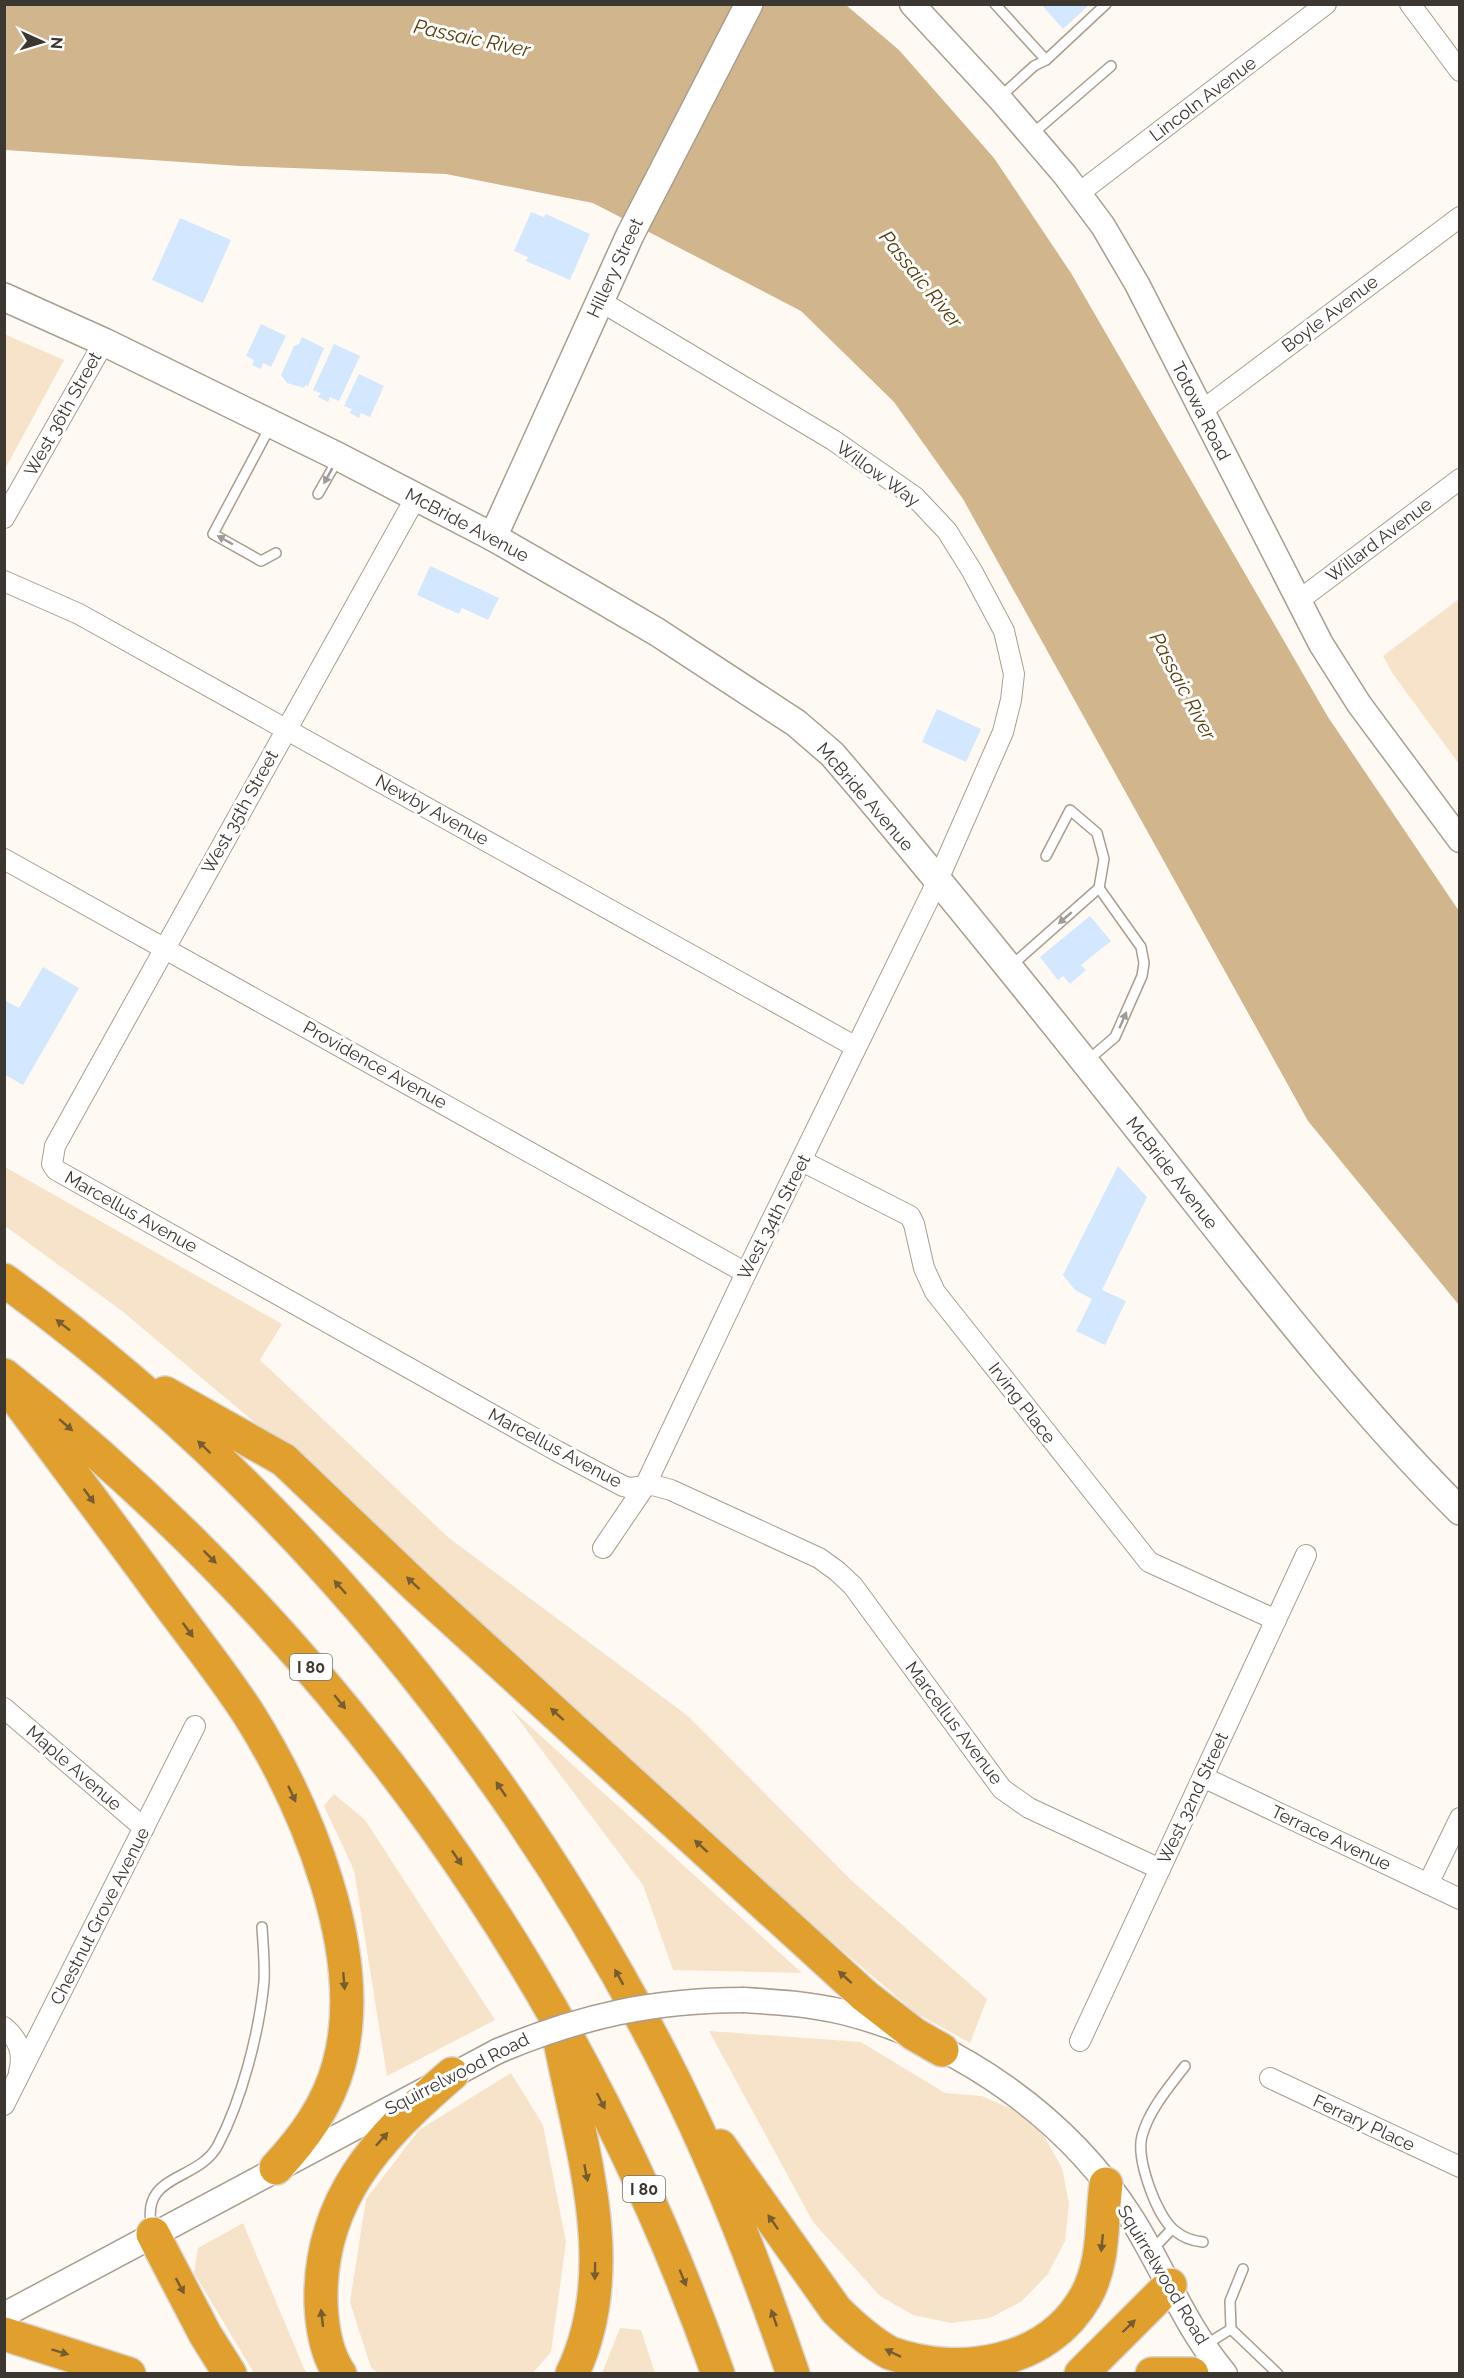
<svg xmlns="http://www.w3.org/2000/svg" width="1464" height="2378" viewBox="0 0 1464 2378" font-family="Raleway,sans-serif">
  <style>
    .green { fill: #f6e3c9 }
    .water { fill: #d1b58c }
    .building { fill: #d3e7fe }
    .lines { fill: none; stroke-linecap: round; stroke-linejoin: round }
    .service-casing { stroke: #a89d8e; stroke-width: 12 }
    .minor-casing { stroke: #a89d8e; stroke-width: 22 }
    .tertiary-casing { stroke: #a89d8e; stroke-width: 27 }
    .secondary-casing { stroke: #a89d8e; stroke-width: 30 }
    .motorway-casing { stroke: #d8d7d6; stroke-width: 36 }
    .service { stroke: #fff; stroke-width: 9 }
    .minor { stroke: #fff; stroke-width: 20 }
    .tertiary { stroke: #fff; stroke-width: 24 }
    .secondary { stroke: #fff; stroke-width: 27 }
    .motorway { stroke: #e1a02e; stroke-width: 33 }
    .tertiary-bridge-casing { stroke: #a89d8e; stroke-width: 27; stroke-linecap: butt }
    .tertiary-bridge { stroke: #fff; stroke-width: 24 }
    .oneway { fill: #9e9b98 }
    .oneway2 { fill: #765c30 }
    .labels { text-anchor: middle; stroke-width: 6; stroke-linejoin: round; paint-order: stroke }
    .shield { fill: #fff; stroke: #76736f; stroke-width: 1.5 }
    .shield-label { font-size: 16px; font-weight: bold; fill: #3c3731 }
    .street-label { font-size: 18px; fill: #3c3731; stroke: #fff }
    .water-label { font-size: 20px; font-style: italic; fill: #583c07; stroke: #fff }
  </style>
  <rect width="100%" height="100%" fill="#fefaf3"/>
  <g class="green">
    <path d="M4 334 64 360 5 469H4Z"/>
    <path d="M1459 599V764L1393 674 1383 656Z"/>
    <path d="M5 1167 282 1324 260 1360 449 1538 688 1716 852 1881 987 1999 970 2043 916 2013 771 1890 321 1478 122 1311 5 1226Z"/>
    <path d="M510 1708 802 1973 673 1970 643 1885Z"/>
    <path d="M334 1794 365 1820 495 2020 387 2076 354 1870 324 1806Z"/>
    <path d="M709 2031 861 2042 945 2093 982 2096 1016 2111 1044 2136 1062 2168 1069 2204 1065 2241 1048 2274 1022 2301 990 2318 951 2323 913 2315 880 2296 813 2222Z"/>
    <path d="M511 2073 543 2125 566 2242 551 2352 533 2373H379L371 2368 350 2302 366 2199 419 2130Z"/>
    <path d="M243 2223 306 2373H254L194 2273 198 2248Z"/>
    <path d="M620 2328 641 2330 655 2373H602Z"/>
  </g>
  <path class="water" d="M4 5H846L899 50 994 158 1071 273 1328 717 1459 911V1305L1308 1121 963 499 894 402 801 311 593 203 446 174 240 166 5 150Z"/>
  <g class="building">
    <path d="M1041 4H1090L1063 29Z"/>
    <path d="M531 212 544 217 546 214 590 234 570 280 526 261 528 257 514 251Z"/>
    <path d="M180 218 231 240 203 303 152 280Z"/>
    <path d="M261 324 286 336 271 367 263 363 261 369 252 365 254 360 246 356Z"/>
    <path d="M302 337 324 348 308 386 305 385 304 388 287 383 281 375 294 346 299 344Z"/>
    <path d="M334 344 360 356 339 401 330 397 328 402 318 397 321 393 313 390Z"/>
    <path d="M359 374 384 386 370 417 361 413 359 418 350 413 352 409 344 406Z"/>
    <path d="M430 566 499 598 488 620 462 608 459 614 417 595Z"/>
    <path d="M937 709 981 729 966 762 922 742Z"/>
    <path d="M1090 916 1111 941 1081 965 1086 970 1070 984 1063 976 1058 980 1040 957Z"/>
    <path d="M43 967 79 988 23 1085 4 1074V1000L19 1008Z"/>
    <path d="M1118 1166 1147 1197 1102 1290 1126 1301 1105 1345 1076 1331 1092 1299 1075 1290 1063 1275Z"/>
  </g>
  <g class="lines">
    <g class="service-casing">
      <g id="service">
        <path d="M995 4 1046 60 1106 4"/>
        <path d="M999 98 1034 66 1046 60"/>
        <path d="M1031 135 1111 66"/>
        <path d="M270 427 213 534 261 561 276 553"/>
        <path d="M318 494 338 459"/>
        <path d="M1046 856 1070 810 1097 833 1104 859 1099 888"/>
        <path d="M1012 965 1099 888 1141 947 1144 963 1142 976 1115 1037 1087 1061"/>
        <path d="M1185 2066C1169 2087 1149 2110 1142 2136 1136 2159 1156 2215 1174 2230 1182 2237 1192 2241 1203 2242"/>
        <path d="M152 2229C139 2172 198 2183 218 2145 242 2099 259 2033 264 1982 265 1964 263 1945 262 1927"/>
        <path d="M1151 2251 1172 2229"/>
        <path d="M1243 2269 1230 2301 1231 2329 1278 2374"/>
        <path d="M1205 2345 1231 2329"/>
      </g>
    </g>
    <g class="minor-casing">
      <g id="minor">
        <path d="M1410 4 1460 71"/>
        <path d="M1079 193 1326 4"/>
        <path d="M600 301 833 440 915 497 947 531 972 571 1004 631 1014 674 1011 700 1003 732 937 882 746 1273 645 1486 603 1548"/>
        <path d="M1200 412 1460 217"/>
        <path d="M416 497 55 1146 52 1164 56 1170 557 1451 623 1486 630 1488 653 1485 671 1490 819 1558 837 1571 853 1586 1002 1789 1029 1808 1160 1869"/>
        <path d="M4 518 104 342"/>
        <path d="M4 581 79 614 856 1047"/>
        <path d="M1298 601 1460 479"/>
        <path d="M4 859 746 1273"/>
        <path d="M802 1161 910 1216 914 1224 924 1268 935 1292 1149 1562 1276 1620"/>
        <path d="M4 1708 144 1828"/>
        <path d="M1203 1777 1460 1899"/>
        <path d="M1428 1884 1460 1818"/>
        <path d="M4 2027C19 2040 24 2053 19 2072"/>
        <path d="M1080 2041 1306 1555"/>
        <path d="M1270 2078 1460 2167"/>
        <path d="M4 2105 195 1726"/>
      </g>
    </g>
    <g class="tertiary-casing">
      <g id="tertiary">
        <path d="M912 4 999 98 1065 175 1103 226 1137 284 1321 644 1359 704 1460 840"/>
        <path d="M744 2000C777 2002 810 2004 843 2012 959 2041 1068 2118 1132 2219 1164 2270 1186 2328 1225 2374"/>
        <path d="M4 2315 498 2051"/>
      </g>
    </g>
    <g class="secondary-casing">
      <g id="secondary">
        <path d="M4 297 104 342 339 457 493 537 592 594 657 632 796 723 832 754 862 789C973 921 1081 1056 1188 1192 1274 1301 1361 1412 1460 1511"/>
        <path d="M493 537 630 235 749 4"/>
      </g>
    </g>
    <g class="motorway-casing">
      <g id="motorway">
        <path d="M4 1280C288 1486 518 1768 674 2080 721 2175 759 2274 793 2374"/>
        <path d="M4 1375C334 1637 578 1976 718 2374"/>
        <path d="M165 1393 284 1460 418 1588 865 1996 914 2034 942 2050"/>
        <path d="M19 1402C68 1468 117 1533 165 1599 193 1637 222 1673 248 1713 306 1805 369 1954 339 2064 328 2105 304 2138 276 2168"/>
        <path d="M561 2046C582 2152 622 2271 572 2374"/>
        <path d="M720 2146 836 2310C853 2327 870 2342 890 2353 959 2378 1048 2364 1086 2296 1105 2261 1101 2223 1106 2184"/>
        <path d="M153 2234 205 2334 230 2374"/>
        <path d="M4 2334 129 2374"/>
        <path d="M340 2374C326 2354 322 2327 321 2304 318 2200 378 2138 452 2074"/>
        <path d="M1081 2374 1170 2285"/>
        <path d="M1152 2374H1192"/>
      </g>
    </g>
    <use href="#service" class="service"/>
    <use href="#minor" class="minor"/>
    <use href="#tertiary" class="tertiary"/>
    <use href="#secondary" class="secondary"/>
    <use href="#motorway" class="motorway"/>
    <g class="tertiary-bridge-casing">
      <path id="tertiary-bridge" d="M498 2051C581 2016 654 2000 744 2000"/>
    </g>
    <use href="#tertiary-bridge" class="tertiary-bridge"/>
  </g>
  <defs><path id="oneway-solid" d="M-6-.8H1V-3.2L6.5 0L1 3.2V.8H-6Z" transform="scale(1.5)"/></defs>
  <g class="oneway">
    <use href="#oneway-solid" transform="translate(328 476) rotate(119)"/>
    <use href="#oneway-solid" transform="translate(225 540) rotate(-151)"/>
    <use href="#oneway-solid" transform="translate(1065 918) rotate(139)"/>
    <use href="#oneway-solid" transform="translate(1123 1020) rotate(-66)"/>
  </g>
  <g class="oneway2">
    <use href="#oneway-solid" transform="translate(63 1325) rotate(-142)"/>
    <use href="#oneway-solid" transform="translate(66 1425) rotate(41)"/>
    <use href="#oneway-solid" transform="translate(204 1447) rotate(-136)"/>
    <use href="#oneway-solid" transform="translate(89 1496) rotate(54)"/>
    <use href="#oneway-solid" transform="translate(210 1557) rotate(45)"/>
    <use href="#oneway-solid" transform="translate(413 1583) rotate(-137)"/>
    <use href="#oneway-solid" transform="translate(340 1587) rotate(-132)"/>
    <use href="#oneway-solid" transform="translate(188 1630) rotate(54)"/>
    <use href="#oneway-solid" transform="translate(340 1702) rotate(51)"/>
    <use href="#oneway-solid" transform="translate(557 1714) rotate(-138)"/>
    <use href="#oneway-solid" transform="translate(501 1789) rotate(-124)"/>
    <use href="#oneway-solid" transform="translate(292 1794) rotate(65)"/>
    <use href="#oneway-solid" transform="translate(701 1846) rotate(-138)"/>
    <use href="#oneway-solid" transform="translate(457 1858) rotate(56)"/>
    <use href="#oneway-solid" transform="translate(619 1977) rotate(-119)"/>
    <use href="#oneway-solid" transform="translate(845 1977) rotate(-138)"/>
    <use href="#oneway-solid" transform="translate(344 1981) rotate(85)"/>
    <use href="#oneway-solid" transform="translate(601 2101) rotate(63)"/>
    <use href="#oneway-solid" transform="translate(382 2139) rotate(-48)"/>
    <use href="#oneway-solid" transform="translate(586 2173) rotate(79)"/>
    <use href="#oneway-solid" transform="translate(773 2222) rotate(-125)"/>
    <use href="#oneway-solid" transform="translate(1102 2243) rotate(96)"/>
    <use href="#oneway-solid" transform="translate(595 2271) rotate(91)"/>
    <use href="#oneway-solid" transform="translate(683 2278) rotate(68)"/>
    <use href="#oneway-solid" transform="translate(180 2286) rotate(62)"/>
    <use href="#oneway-solid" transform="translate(322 2318) rotate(-97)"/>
    <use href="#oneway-solid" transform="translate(774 2318) rotate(-109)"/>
    <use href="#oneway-solid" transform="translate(1129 2326) rotate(-44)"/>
    <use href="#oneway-solid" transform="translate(60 2352) rotate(17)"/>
    <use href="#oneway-solid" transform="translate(893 2353) rotate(-154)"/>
  </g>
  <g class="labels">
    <g class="shield">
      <rect x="290" y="1654" width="42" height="26" rx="4.5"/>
      <rect x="623" y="2176" width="42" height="26" rx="4.5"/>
    </g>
    <g class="shield-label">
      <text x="311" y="1673">I 80</text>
      <text x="644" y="2195">I 80</text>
    </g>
    <g class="street-label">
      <text transform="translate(1203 99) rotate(-37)" y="6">Lincoln Avenue</text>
      <text transform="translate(615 268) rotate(-65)" y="6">Hillery Street</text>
      <text transform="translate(1330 314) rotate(-37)" y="6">Boyle Avenue</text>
      <text transform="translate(1201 411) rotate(63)" y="6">Totowa Road</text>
      <text transform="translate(63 414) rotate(-61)" y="6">West 36th Street</text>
      <text transform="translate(878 474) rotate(36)" y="6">Willow Way</text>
      <text transform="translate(467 525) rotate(28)" y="6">McBride Avenue</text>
      <text transform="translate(1379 540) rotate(-37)" y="6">Willard Avenue</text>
      <text transform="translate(865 797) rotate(49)" y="6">McBride Avenue</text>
      <text transform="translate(432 810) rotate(29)" y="6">Newby Avenue</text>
      <text transform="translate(240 812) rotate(-61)" y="6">West 35th Street</text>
      <text transform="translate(375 1065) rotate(29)" y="6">Providence Avenue</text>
      <text transform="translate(1172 1173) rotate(52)" y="6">McBride Avenue</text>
      <text transform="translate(131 1212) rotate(29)" y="6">Marcellus Avenue</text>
      <text transform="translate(774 1217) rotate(-63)" y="6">West 34th Street</text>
      <text transform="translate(1022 1403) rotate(52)" y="6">Irving Place</text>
      <text transform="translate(555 1448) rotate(28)" y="6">Marcellus Avenue</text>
      <text transform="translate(954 1723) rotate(53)" y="6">Marcellus Avenue</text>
      <text transform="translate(74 1768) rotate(41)" y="6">Maple Avenue</text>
      <text transform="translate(1193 1798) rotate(-65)" y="6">West 32nd Street</text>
      <text transform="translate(1331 1838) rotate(25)" y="6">Terrace Avenue</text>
      <text transform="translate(100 1916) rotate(-63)" y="6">Chestnut Grove Avenue</text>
      <text transform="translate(457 2074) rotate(-27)" y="6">Squirrelwood Road</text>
      <text transform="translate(1364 2123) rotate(25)" y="6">Ferrary Place</text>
      <text transform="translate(1163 2275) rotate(59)" y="6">Squirrelwood Road</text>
    </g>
    <g class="water-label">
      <text transform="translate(472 38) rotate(12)" y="7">Passaic River</text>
      <text transform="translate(921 279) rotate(51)" y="7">Passaic River</text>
      <text transform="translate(1183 686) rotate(62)" y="7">Passaic River</text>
    </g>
  </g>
  <rect width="1464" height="2378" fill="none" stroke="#3c3731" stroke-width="12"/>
  <g transform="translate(42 42) rotate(94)" stroke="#ffffff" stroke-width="4.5" paint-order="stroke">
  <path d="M0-4.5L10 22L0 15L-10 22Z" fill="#3c3731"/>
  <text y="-9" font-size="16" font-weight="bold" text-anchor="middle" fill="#3c3731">N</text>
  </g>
</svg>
